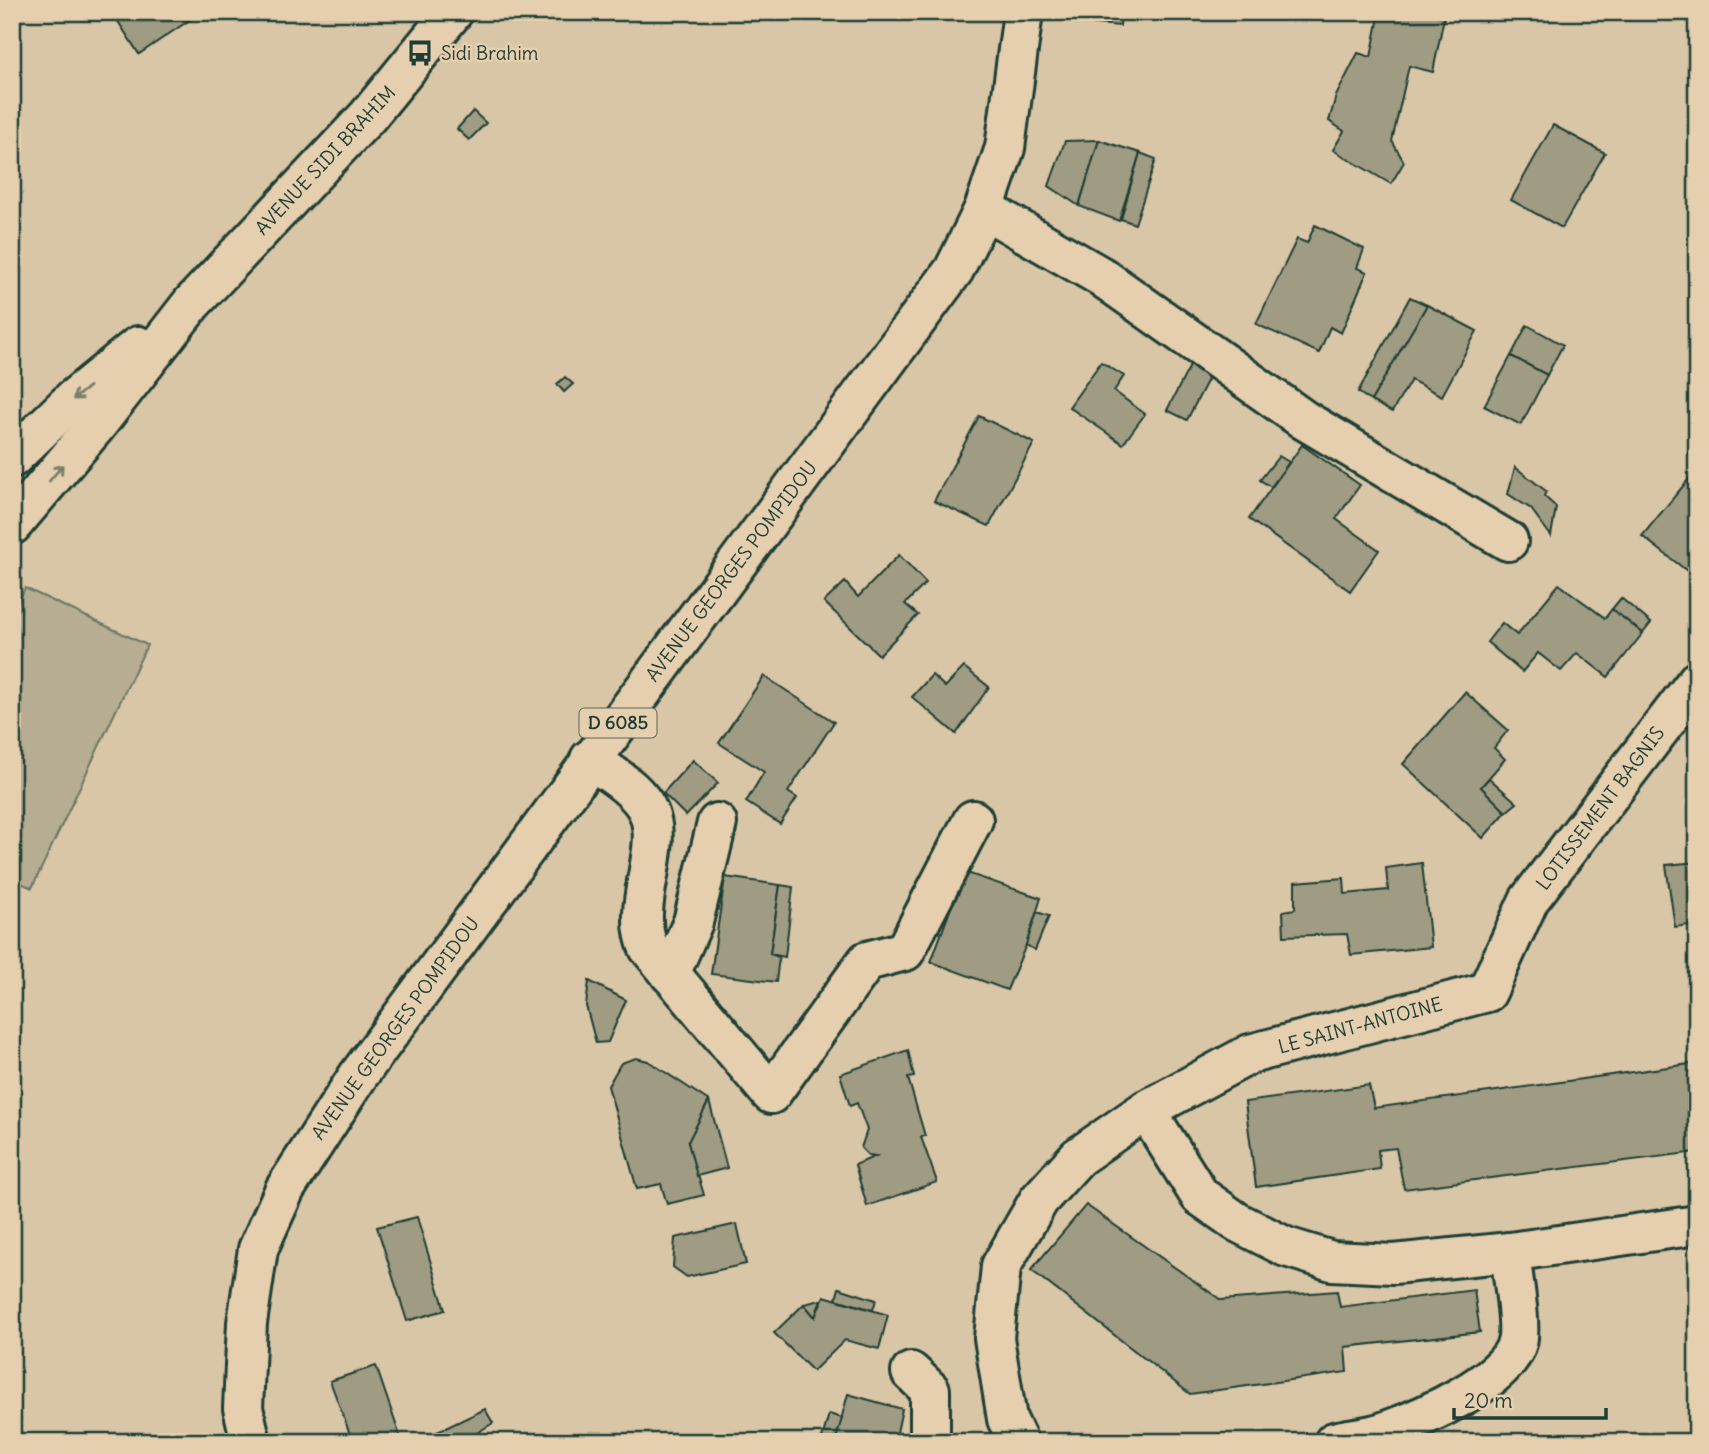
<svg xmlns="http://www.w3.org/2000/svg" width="1709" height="1454" viewBox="0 0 1709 1454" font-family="Delius,sans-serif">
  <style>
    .green { fill: #b6ad92; stroke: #6a7563; stroke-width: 2 }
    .building { fill: #9f9c83; stroke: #1f3d34; stroke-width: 2 }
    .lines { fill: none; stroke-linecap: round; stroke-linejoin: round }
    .minor-casing { stroke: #1f3d34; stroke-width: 44 }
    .major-casing { stroke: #1f3d34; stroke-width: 44 }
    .minor { stroke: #e5cfae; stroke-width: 38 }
    .major { stroke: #e5cfae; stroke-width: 38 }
    .oneway { stroke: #787f6b }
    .labels { text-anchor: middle; stroke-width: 5; stroke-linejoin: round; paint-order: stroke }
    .shield { fill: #e5cfae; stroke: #5a6959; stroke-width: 2 }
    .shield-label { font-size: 18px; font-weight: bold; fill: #1f3d34 }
    .poi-label { font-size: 19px; fill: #1f3d34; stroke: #e5cfae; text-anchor: start }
    .street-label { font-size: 19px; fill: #1f3d34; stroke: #e5cfae }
  </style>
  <rect width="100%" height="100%" fill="#d9c6a7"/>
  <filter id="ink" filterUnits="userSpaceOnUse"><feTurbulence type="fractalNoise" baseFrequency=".0143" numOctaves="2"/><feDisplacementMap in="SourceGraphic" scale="14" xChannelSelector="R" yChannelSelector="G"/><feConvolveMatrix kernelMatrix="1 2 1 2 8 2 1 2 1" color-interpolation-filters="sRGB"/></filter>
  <g filter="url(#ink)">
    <path class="green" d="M25 588 147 645 32 888 12 879V615Z"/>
    <g class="building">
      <path d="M112 12H200V13L139 54Z"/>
      <path d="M1084 12H1121L1120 26 1084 23Z"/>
      <path d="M1380 12H1424L1444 17 1433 72 1409 66 1392 141 1404 162 1391 184 1333 150 1344 131 1329 121 1336 96 1358 53 1371 57Z"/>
      <path d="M473 111 486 123 469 140 457 129Z"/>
      <path d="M1553 125 1605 153 1562 228 1511 200Z"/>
      <path d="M1099 140 1079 206 1049 186 1065 141Z"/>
      <path d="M1099 140 1140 153 1119 221 1079 206Z"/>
      <path d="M1140 153 1156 159 1135 224 1121 219Z"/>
      <path d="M1315 225 1364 249 1357 268 1367 272 1341 333 1330 327 1319 353 1256 324 1297 239 1307 243Z"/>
      <path d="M1410 297 1427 305 1371 401 1358 392Z"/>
      <path d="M1427 305 1477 331 1442 396 1411 380 1392 412 1371 401Z"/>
      <path d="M1527 325 1563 345 1547 375 1511 356Z"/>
      <path d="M1511 356 1547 375 1521 425 1484 406Z"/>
      <path d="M1194 358 1214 368 1187 420 1167 410Z"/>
      <path d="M1101 362 1124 376 1114 391 1145 414 1123 444 1069 407Z"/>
      <path d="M565 377 573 384 564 392 557 384Z"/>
      <path d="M979 416 1034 443 989 526 934 501Z"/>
      <path d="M1697 442V462L1688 453Z"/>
      <path d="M1302 445 1360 485 1336 519 1379 550 1350 591 1249 519Z"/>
      <path d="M1279 456 1289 462 1271 487 1260 480Z"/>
      <path d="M1515 467 1546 491 1544 496 1556 507 1551 536 1531 509 1508 494Z"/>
      <path d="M1697 469V567L1691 574 1642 536Z"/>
      <path d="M899 555 926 583 905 604 918 615 879 655 824 602 845 582 858 597Z"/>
      <path d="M1559 584 1605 618 1612 609 1643 633 1608 677 1577 653 1561 671 1538 653 1522 672 1487 642 1502 623 1517 635Z"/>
      <path d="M1621 598 1651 623 1643 633 1612 609Z"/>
      <path d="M964 667 989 687 956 734 912 697 932 675 945 687Z"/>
      <path d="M764 676 834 722 788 792 797 798 780 824 746 802 764 772 719 743Z"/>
      <path d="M1465 692 1508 730 1494 748 1505 759 1481 787 1506 812 1483 838 1403 764Z"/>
      <path d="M693 760 718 783 686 816 663 793Z"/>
      <path d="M1489 778 1517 803 1506 812 1481 787Z"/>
      <path d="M1697 862V924L1675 927 1666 865Z"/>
      <path d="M1422 863 1431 947 1351 955 1347 934 1284 936 1283 911 1295 909V882L1344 878 1345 894 1388 890 1386 868Z"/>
      <path d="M964 872 1041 898 1026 945 1007 990 931 962Z"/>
      <path d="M725 877 780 885 770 954 779 957 776 982 711 974Z"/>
      <path d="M780 885 793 887 785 957 770 954Z"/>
      <path d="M1037 912 1049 916 1035 950 1026 945Z"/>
      <path d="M589 981 626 1000 608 1042 596 1043 586 1006Z"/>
      <path d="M908 1050 914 1077 908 1078 925 1136 921 1137 937 1182 867 1206 855 1165 876 1156 868 1155 861 1148 867 1130 857 1103 850 1106 840 1074Z"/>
      <path d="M636 1058 648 1061 709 1101 688 1142 704 1195 667 1204 661 1184 637 1189 608 1086 621 1063Z"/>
      <path d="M1697 1063V1108H1692L1697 1152 1404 1189 1396 1148 1378 1150 1380 1169 1256 1187 1245 1102 1369 1085 1374 1108Z"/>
      <path d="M709 1101 727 1168 697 1176 688 1142Z"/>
      <path d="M1086 1205 1221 1300 1337 1291 1340 1307 1474 1290 1480 1332 1345 1347 1347 1372 1190 1394 1031 1270Z"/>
      <path d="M417 1217 445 1310 407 1321 377 1227Z"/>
      <path d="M737 1224 746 1264 687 1277 673 1267 675 1238Z"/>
      <path d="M839 1288 876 1300 873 1310 836 1299Z"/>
      <path d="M824 1296 888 1315 879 1349 845 1340 813 1371 774 1333 804 1304 815 1317Z"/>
      <path d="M821 1300 815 1317 804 1304Z"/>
      <path d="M376 1366 402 1442H353L330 1381Z"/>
      <path d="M848 1394 902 1409 895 1442H835Z"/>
      <path d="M485 1409 493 1423 462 1442H432L429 1436Z"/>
      <path d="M829 1414 842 1418 835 1442H821Z"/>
    </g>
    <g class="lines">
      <g class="minor-casing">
        <g id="minor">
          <path d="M984 209 1102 277 1304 420 1508 541"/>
          <path d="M12 458 73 399 138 346"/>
          <path d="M12 525 96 426 192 303 368 116 453 12"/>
          <path d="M1697 681 1529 900 1487 992 1250 1054 1146 1110 1200 1196 1237 1222 1286 1247 1332 1261 1394 1264 1510 1252 1697 1225"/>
          <path d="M590 759C609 773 631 785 644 804 670 842 628 904 649 948L771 1094 867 961 905 951 973 820"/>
          <path d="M670 974 693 922 717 823"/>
          <path d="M911 1372 930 1390V1442"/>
          <path d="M1018 1442 1007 1419 994 1338 1001 1266 1039 1200 1078 1157 1146 1110"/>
          <path d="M1334 1442C1351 1438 1370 1437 1386 1431 1422 1418 1507 1381 1517 1343 1522 1325 1512 1273 1510 1252"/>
        </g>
      </g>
      <g class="major-casing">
        <path id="major" d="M251 1442 243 1408 247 1323 258 1249 285 1189 358 1076 954 270 984 209 1005 148 1023 12"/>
      </g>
      <use href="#minor" class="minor"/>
      <use href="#major" class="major"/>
    </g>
    <defs><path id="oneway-shaft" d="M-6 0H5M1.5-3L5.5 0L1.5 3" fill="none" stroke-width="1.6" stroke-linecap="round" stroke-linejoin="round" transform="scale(1.75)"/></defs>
    <g class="oneway">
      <use href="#oneway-shaft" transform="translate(81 393) rotate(141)"/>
      <use href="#oneway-shaft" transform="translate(56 473) rotate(-50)"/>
    </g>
  </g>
  <defs>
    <g id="bus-bare" transform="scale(2.1)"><path d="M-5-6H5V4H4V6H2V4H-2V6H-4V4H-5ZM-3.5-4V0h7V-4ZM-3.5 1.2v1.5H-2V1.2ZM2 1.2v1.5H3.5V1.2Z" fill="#1f3d34" stroke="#e5cfae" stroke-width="2.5" paint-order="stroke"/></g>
  </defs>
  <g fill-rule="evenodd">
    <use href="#bus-bare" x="420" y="53"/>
  </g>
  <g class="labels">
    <rect class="shield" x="579.5" y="708.5" width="77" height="29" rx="5"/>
    <g class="shield-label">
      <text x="618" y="729">D 6085</text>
    </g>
    <g class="poi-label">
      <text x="441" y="60">Sidi Brahim</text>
    </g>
    <g class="street-label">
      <text transform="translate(325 160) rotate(-47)" y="7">AVENUE SIDI BRAHIM</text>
      <text transform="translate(731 571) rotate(-53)" y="7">AVENUE GEORGES POMPIDOU</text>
      <text transform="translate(1600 808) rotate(-53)" y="7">LOTISSEMENT BAGNIS</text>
      <text transform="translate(1360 1025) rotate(-15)" y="7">LE SAINT-ANTOINE</text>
      <text transform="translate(395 1028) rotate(-54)" y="7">AVENUE GEORGES POMPIDOU</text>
    </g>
  </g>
  <rect width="1709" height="1454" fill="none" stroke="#e5cfae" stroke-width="42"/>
  <rect x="21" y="21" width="1667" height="1412" fill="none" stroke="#1f3d34" stroke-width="2.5" filter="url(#ink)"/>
  <path d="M1454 1408v10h152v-10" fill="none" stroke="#1f3d34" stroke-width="3.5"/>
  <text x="1464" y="1408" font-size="21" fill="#1f3d34" stroke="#e5cfae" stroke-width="5" paint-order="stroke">20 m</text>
</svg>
